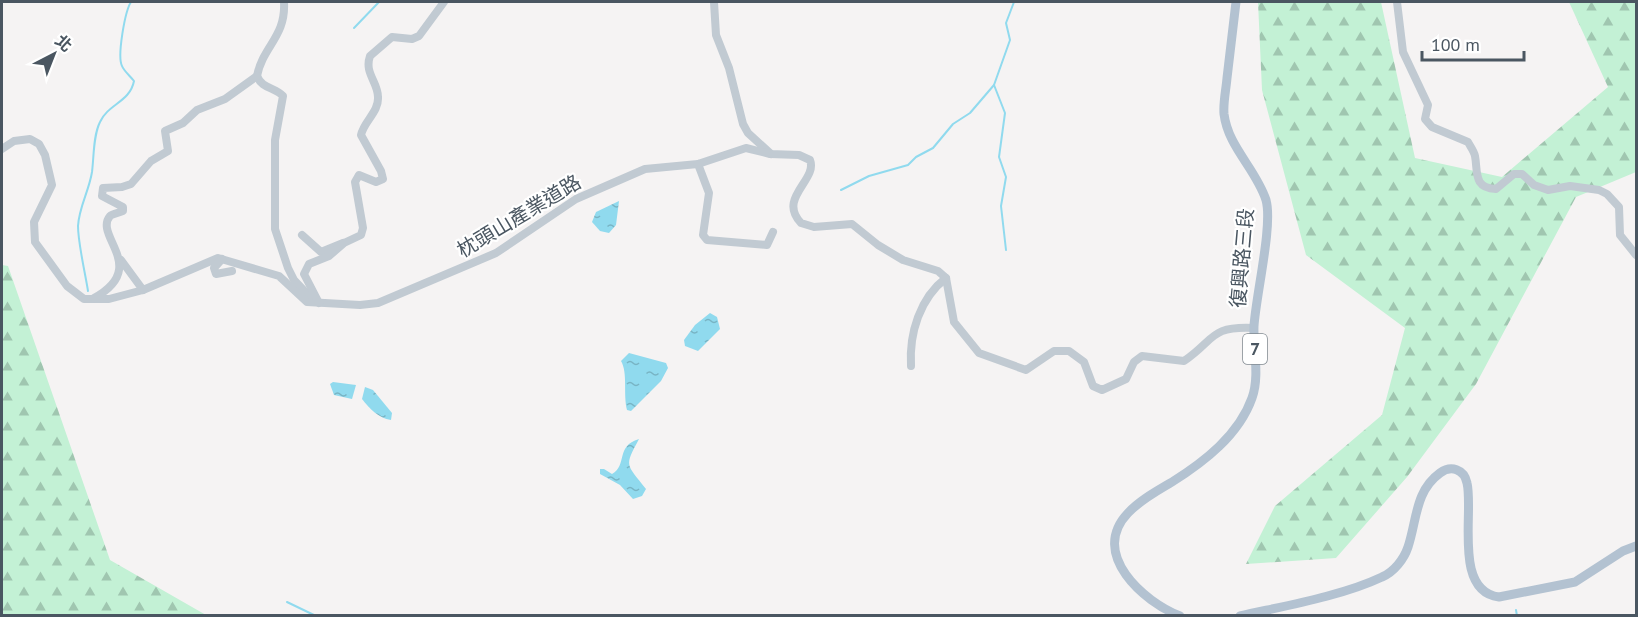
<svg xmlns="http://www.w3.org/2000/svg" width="1638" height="617" viewBox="0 0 1638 617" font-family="'PT Sans','Noto Sans TC',sans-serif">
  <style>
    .forest { fill: url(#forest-firs) }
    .water { fill: url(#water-ripples) }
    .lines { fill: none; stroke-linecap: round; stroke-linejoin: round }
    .stream { stroke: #90daee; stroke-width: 2 }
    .minor { stroke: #c1cad2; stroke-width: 8 }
    .major { stroke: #b3c2d1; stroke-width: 9 }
    .labels { text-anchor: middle; stroke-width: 4.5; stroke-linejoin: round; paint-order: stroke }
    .shield { fill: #fff; stroke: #808990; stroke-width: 1.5 }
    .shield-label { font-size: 18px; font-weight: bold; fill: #4a5661 }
    .street-label { font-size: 20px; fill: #4a5661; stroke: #fff }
  </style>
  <defs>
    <pattern id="forest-firs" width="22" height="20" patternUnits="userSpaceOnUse" patternTransform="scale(1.5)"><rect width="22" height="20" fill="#c3f1d5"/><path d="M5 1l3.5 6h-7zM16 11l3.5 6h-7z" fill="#a0c6b0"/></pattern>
    <pattern id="water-ripples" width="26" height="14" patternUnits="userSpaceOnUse" patternTransform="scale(1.5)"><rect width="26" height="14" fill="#90daee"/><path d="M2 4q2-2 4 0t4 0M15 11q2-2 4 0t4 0" fill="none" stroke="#78b4c4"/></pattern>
  </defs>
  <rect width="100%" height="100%" fill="#f5f3f3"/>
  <g class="forest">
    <path d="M1258 2H1381L1415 158 1502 177 1608 87 1569 2H1636V172L1576 197 1476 384 1407 477 1336 558 1246 564 1275 506 1382 415 1405 328 1306 255 1262 90Z"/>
    <path d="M2 265 8 266 110 560 206 615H2Z"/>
  </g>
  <g class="water">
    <path d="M619 201 616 225 609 233 600 231 592 222 596 212Z"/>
    <path d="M710 313 717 317 720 329 698 351 685 346 684 340 695 325Z"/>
    <path d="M629 353 666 363 668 368 661 381 631 411 627 410C623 394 628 373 621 361Z"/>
    <path d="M333 382 356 385 352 399 334 395 330 384Z"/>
    <path d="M365 387 373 390 392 413 391 420C378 418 370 409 362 399Z"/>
    <path d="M639 439C624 467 626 463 646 489L642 496 633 499 620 485 600 474V469H604L612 474C628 465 615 446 639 439Z"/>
  </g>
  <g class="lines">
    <g class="stream">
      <path d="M354 28 379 2"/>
      <path d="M994 85 1005 113 999 157 1006 177 1001 206 1006 250"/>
      <path d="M841 190 869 176 908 165 916 157 933 148 953 124 970 113 994 85 1010 40 1006 23 1014 2"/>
      <path d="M88 291C85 272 78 243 78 226 79 207 89 191 92 172 94 157 93 136 100 122 108 104 130 102 134 81 130 76 124 71 122 66 117 56 125 11 131 2"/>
      <path d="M287 602 316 616"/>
      <path d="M1516 610 1517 616"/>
    </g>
    <g class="minor">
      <path d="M284 2C286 37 263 46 257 76 262 89 275 87 283 96L275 140V229L288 268 294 280 314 301"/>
      <path d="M714 2 716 35 729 68 743 124 748 133 771 154"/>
      <path d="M1397 2 1403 52 1428 105 1425 119 1432 127 1468 142C1470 146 1474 151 1475 156 1478 172 1473 188 1496 189L1514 174H1522L1534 185 1548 190 1570 186 1599 190 1607 194 1619 207 1620 235 1636 255"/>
      <path d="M2 149 14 141 30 139 39 144 45 155 52 185 34 222 35 242 67 286 84 299H109L143 290 218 258 279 276 307 302 360 305 378 303 496 253 576 199 645 169 698 164 746 148 770 154 799 155 810 160C818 180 777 198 801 223L814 227 852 224 878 245 903 260 938 271 946 278 954 322 979 353 1026 370 1054 351H1069L1084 362 1093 386 1102 390 1126 379 1134 362 1142 356 1184 361C1216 339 1209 326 1254 328"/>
      <path d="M698 164 709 193 703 235 707 240 767 245 773 232"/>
      <path d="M302 235 321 252 343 243"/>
      <path d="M222 259 214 268 216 274 232 271"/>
      <path d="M121 260 143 290"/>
      <path d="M94 298C150 267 93 236 110 216 113 213 119 213 123 211V207L102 196 103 188 122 187 131 184 151 161 168 151 165 131 183 123 197 110 225 99 257 76"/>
      <path d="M319 303 304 274 309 264 329 256 344 243 361 235 363 228 355 182 359 175 376 182 383 179 381 171 361 135C364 121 379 112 378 97 378 82 364 73 370 56L392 37 412 39 419 36 444 2"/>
      <path d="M911 366C909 333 920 298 946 278"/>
    </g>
    <g class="major">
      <path d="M1180 616C1144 602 1089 554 1128 513 1140 500 1157 491 1172 482 1204 462 1239 435 1252 398 1260 376 1253 349 1254 326 1256 295 1273 225 1266 200 1256 169 1228 147 1224 114 1223 103 1226 90 1227 78 1230 53 1233 27 1236 2"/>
      <path d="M1240 616C1284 606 1342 596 1382 577 1394 572 1404 559 1408 547 1417 520 1415 491 1440 473 1451 465 1464 469 1467 483 1474 512 1453 591 1499 597L1575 582 1623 551 1636 546"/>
    </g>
  </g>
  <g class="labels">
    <rect class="shield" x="1243" y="334" width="24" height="30" rx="4.5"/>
    <g class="shield-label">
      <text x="1255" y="355">7</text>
    </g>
    <g class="street-label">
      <text transform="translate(519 216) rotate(-31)" y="7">枕頭山產業道路</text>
      <text transform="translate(1242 258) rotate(-85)" y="7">復興路三段</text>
    </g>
  </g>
  <rect width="1638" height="617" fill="none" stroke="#4a5661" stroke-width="6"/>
  <g transform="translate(54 54) rotate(42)" stroke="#ffffff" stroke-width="4.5" paint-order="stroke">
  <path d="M0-4.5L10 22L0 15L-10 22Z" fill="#4a5661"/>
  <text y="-9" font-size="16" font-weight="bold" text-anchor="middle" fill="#4a5661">北</text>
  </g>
  <path d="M1422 51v9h102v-9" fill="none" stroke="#4a5661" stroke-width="3"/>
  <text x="1431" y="51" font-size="18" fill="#4a5661" stroke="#ffffff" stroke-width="4.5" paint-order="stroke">100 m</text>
</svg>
